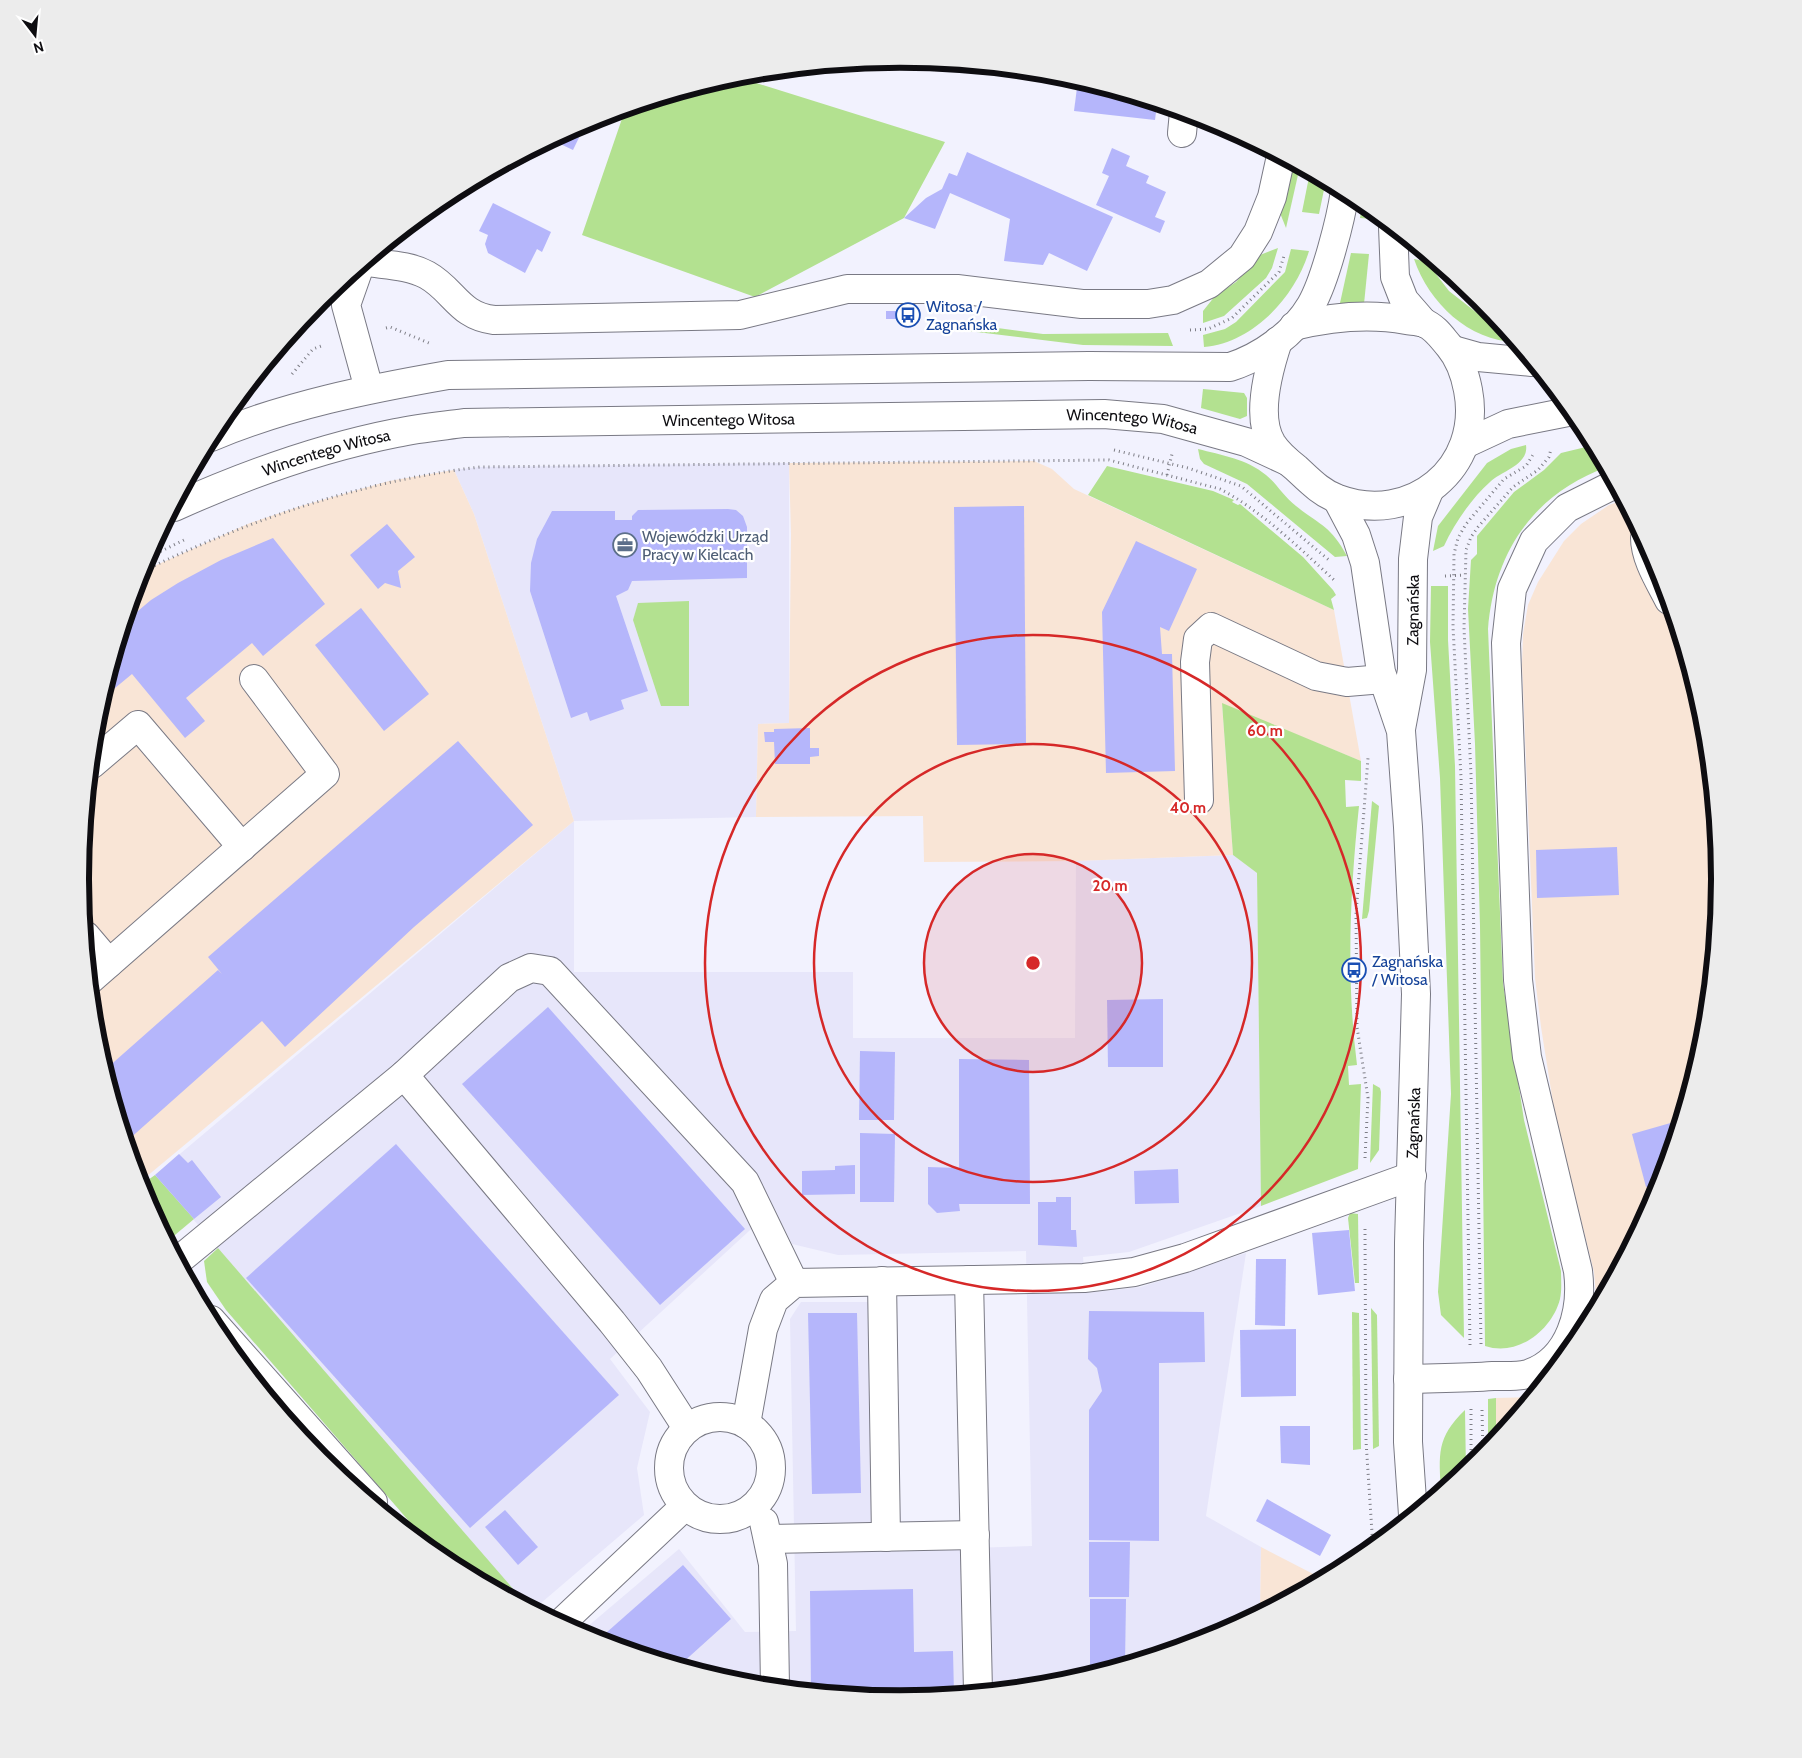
<svg xmlns="http://www.w3.org/2000/svg" width="1802" height="1758" viewBox="0 0 1802 1758" font-family="Cabin,sans-serif">
  <style>
    .built { fill: #e7e6fa }
    .industrial { fill: #f9e5d6 }
    .green { fill: #b3e190 }
    .building { fill: #b5b6fb }
    .lines { fill: none; stroke-linecap: round; stroke-linejoin: round }
    .minor-casing { stroke: #797984; stroke-width: 30 }
    .major-casing { stroke: #797984; stroke-width: 30 }
    .path { stroke: #7e7e86; stroke-width: 3; stroke-dasharray: 1 4; stroke-linecap: butt }
    .minor { stroke: #fff; stroke-width: 28 }
    .major { stroke: #fff; stroke-width: 28 }
    .ring { fill: none; stroke: #d62828; stroke-width: 2.5 }
    .labels { text-anchor: middle; stroke-width: 4.5; stroke-linejoin: round; paint-order: stroke }
    .transit-label { font-size: 16px; fill: #164399; stroke: #fff; text-anchor: start }
    .street-label { font-size: 16px; fill: #0e0d11; stroke: #fff }
    .service-label { font-size: 16px; fill: #4e5e75; stroke: #fff; text-anchor: start }
    .rim { fill: none; stroke: #0e0d11; stroke-width: 6 }
    .centre { fill: #d62828; stroke: #fff; stroke-width: 2.5 }
    .ring-label { font-size: 15px; text-anchor: middle; font-weight: bold; fill: #d62828; stroke: #fff; stroke-width: 4.5; stroke-linejoin: round; paint-order: stroke }
  </style>
  <rect width="100%" height="100%" fill="#f2f2fe"/>
  <path class="built" d="M789 463V723L758 724 756 817 574 821V972H853V1038H1075L1076 861 1233 855 1257 873 1261 1206 1129 1252 1083 1257 1086 1293 1141 1287 1246 1253 1206 1516 1261 1547 1260 1613 1215 1637 1061 1684 901 1699 741 1683 580 1633 679 1549 745 1632 796 1631 790 1319 801 1302H872L877 1551 1032 1546 1026 1251 838 1255 792 1244 774 1208 610 1359 650 1412 637 1468 644 1515 534 1609 527 1605 440 1506 155 1175 574 821 474 514 454 470 480 467Z"/>
  <g class="industrial">
    <path d="M1034 461 1052 469 1074 489 1334 610 1361 761 1222 704 1233 855 1076 861 924 862 923 816 756 817 758 724 789 723 791 534 789 463Z"/>
    <path d="M454 470 474 514 574 821 140 1182 96 1039 81 879 97 719 141 572 250 523 301 506 389 481Z"/>
    <path d="M1624 500 1659 565 1706 719 1721 879 1705 1039 1659 1193 1597 1308 1594 1272 1555 1115 1541 1027 1535 978 1522 665 1523 634 1528 605 1538 582 1564 541 1581 524 1609 505Z"/>
    <path d="M1532 1397 1496 1441V1398Z"/>
    <path d="M1261 1547 1323 1579 1260 1613Z"/>
  </g>
  <g class="green">
    <path d="M759 73 756 83 945 142 904 218 755 297 582 235 625 110 741 74Z"/>
    <path d="M1293 163 1300 166 1286 228 1280 213Z"/>
    <path d="M1310 172 1326 180 1319 214 1302 212Z"/>
    <path d="M1363 202 1373 210 1372 219 1360 218Z"/>
    <path d="M1278 248 1272 268 1266 278 1224 316 1203 323V311L1215 296 1236 282 1260 255Z"/>
    <path d="M1291 249 1309 251C1296 296 1253 343 1204 347L1203 335 1225 329 1236 322 1285 272Z"/>
    <path d="M1351 253 1369 254 1364 304 1340 303Z"/>
    <path d="M1414 259 1424 261 1429 265 1449 291 1486 320 1502 324 1516 342C1469 341 1429 303 1414 259Z"/>
    <path d="M953 322 1043 334 1168 333 1173 346 1083 345 952 329Z"/>
    <path d="M1203 389 1244 393 1247 398V416L1240 419 1201 408Z"/>
    <path d="M1526 445C1529 465 1501 471 1490 482 1471 499 1454 524 1444 546L1433 551 1438 526 1487 463 1511 449Z"/>
    <path d="M1590 446 1597 450 1607 467C1533 494 1494 553 1488 629L1503 983 1524 1120 1561 1271C1561 1280 1562 1290 1560 1299 1552 1330 1518 1357 1485 1346L1480 926 1475 744 1468 609 1471 560 1477 554V536L1514 492 1544 470 1561 453Z"/>
    <path d="M1198 449C1221 455 1247 459 1266 475 1277 484 1284 497 1296 506 1321 526 1330 525 1347 556L1335 557 1247 484 1204 464 1200 459Z"/>
    <path d="M1107 466 1213 491 1234 500 1232 502 1238 505 1240 504 1303 557 1333 590 1336 595 1331 599 1334 610 1088 495Z"/>
    <path d="M1431 586H1448V640L1455 766 1464 1338 1441 1315 1438 1292 1451 1094 1440 778 1430 642Z"/>
    <path d="M689 601V706H661L633 620 638 603Z"/>
    <path d="M1222 703 1361 761V781L1345 780 1346 807 1359 806C1350 892 1346 979 1357 1065L1348 1066 1349 1085 1361 1084 1358 1169 1261 1206 1257 873 1233 855Z"/>
    <path d="M1372 801 1379 806 1369 911 1367 918 1362 919Z"/>
    <path d="M1373 1084 1380 1088 1381 1092 1379 1150 1370 1163Z"/>
    <path d="M155 1175 194 1219 169 1240 141 1185Z"/>
    <path d="M1350 1213 1358 1214 1359 1283H1355L1348 1218Z"/>
    <path d="M218 1248 527 1605 440 1557 226 1310 207 1282 204 1261Z"/>
    <path d="M1371 1308 1377 1315 1379 1446 1373 1449Z"/>
    <path d="M1352 1312 1359 1313 1361 1449 1353 1450Z"/>
    <path d="M1496 1398V1441L1488 1451V1399Z"/>
    <path d="M1465 1410 1466 1471 1441 1492C1439 1454 1436 1438 1465 1410Z"/>
  </g>
  <g class="building">
    <path d="M1078 80 1157 104 1155 120 1074 111Z"/>
    <path d="M587 121 573 150 552 140 567 132Z"/>
    <path d="M1112 148 1130 156 1126 166 1149 176 1146 183 1166 192 1155 217 1165 221 1160 233 1096 205 1109 176 1102 173Z"/>
    <path d="M967 152 1113 217 1087 271 1049 253 1043 265 1004 261 1010 219 950 193 935 229 904 218 926 198 942 189 949 173 957 176Z"/>
    <path d="M493 203 551 232 542 252 537 249 525 273 488 253 485 244 488 235 479 231Z"/>
    <rect x="886" y="311" width="29" height="8"/>
    <path d="M1024 506 1026 744 957 745 954 507Z"/>
    <path d="M728 509 736 510 743 516 747 527V578L632 581 628 590 616 596 648 691 621 700 624 709 590 721 587 712 571 718 530 591 531 563 537 539 552 511H615V520H632V516L638 510Z"/>
    <path d="M387 524 415 557 398 571 401 588 385 583 378 589 350 555Z"/>
    <path d="M273 538 325 604 263 656 252 643 186 698 205 721 185 738 132 674 103 698 126 621 151 600 178 583 221 560Z"/>
    <path d="M1136 541 1197 569 1169 631 1160 627 1162 654H1172L1175 771 1106 773 1102 612Z"/>
    <path d="M361 608 429 694 384 731 315 645Z"/>
    <path d="M810 728V748H819V756L810 757V764H775L774 742H765L764 732H774V729Z"/>
    <path d="M458 741 533 825 414 927 285 1047 262 1021 127 1141 106 1069 218 970 222 974 208 957Z"/>
    <path d="M1617 847 1619 895 1537 898 1536 850Z"/>
    <path d="M1163 999V1067H1108L1107 1000Z"/>
    <path d="M548 1007 745 1229 660 1305 462 1084Z"/>
    <path d="M860 1051 895 1052 894 1120H859Z"/>
    <path d="M959 1059 1029 1060 1030 1204H959L960 1211 937 1213 928 1204V1167L959 1168Z"/>
    <path d="M1681 1120 1662 1183 1646 1187 1632 1134Z"/>
    <path d="M860 1133 895 1134 894 1202H860Z"/>
    <path d="M396 1144 619 1395 470 1528 246 1278Z"/>
    <path d="M179 1154 188 1163 192 1160 221 1197 194 1219 155 1175Z"/>
    <path d="M855 1165V1194L802 1195V1171L835 1170V1166Z"/>
    <path d="M1178 1169 1179 1203 1135 1204 1134 1171Z"/>
    <path d="M1056 1197H1071V1230H1076L1077 1247 1038 1245V1202H1056Z"/>
    <path d="M1349 1230 1355 1291 1318 1295 1312 1233Z"/>
    <path d="M1256 1259H1286L1285 1326 1255 1325Z"/>
    <path d="M1089 1311 1204 1312 1205 1362 1159 1363V1541L1089 1540V1410L1102 1391 1097 1368 1088 1359Z"/>
    <path d="M808 1313H857L861 1493 812 1494Z"/>
    <path d="M1296 1329V1396L1241 1397 1240 1330Z"/>
    <path d="M1280 1426H1310V1465L1281 1463Z"/>
    <path d="M1267 1499 1331 1535 1320 1556 1256 1521Z"/>
    <path d="M505 1510 538 1547 518 1565 485 1527Z"/>
    <path d="M1089 1542H1130L1129 1597H1089Z"/>
    <path d="M683 1565 731 1619 680 1665 598 1640Z"/>
    <path d="M913 1589 914 1652 953 1651 954 1694 901 1699 811 1690 810 1591Z"/>
    <path d="M1090 1599H1126L1125 1664 1090 1675Z"/>
  </g>
  <g class="lines">
    <g class="minor-casing">
      <g id="minor">
        <path d="M1182 133 1184 112"/>
        <path d="M366 262C386 265 409 265 427 275 454 290 459 316 494 320L740 315 847 289H957L1082 304H1148L1173 300 1209 284 1242 257 1258 232 1272 197 1281 156"/>
        <path d="M359 268 346 305 369 389"/>
        <path d="M1453 350 1478 357 1532 362"/>
        <path d="M1465 444 1508 424 1573 411"/>
        <path d="M1337 499 1356 535 1365 563 1381 672 1401 731 1408 827 1416 994 1409 1243 1408 1442 1413 1515"/>
        <path d="M1645 538C1645 559 1660 582 1669 600"/>
        <path id="s1" d="M1401 729 1412 670 1413 559 1418 517 1429 491"/>
        <path d="M92 764 138 725 242 847"/>
        <path d="M1199 800 1195 662 1198 639 1211 627 1316 676 1347 682 1383 679"/>
        <path d="M86 936 109 963"/>
        <path d="M91 979 325 774 254 679"/>
        <path d="M404 1075 509 978 531 968 550 971 745 1182 794 1283"/>
        <path d="M179 1260 404 1075 612 1322 649 1369 687 1428"/>
        <path d="M969 1280 978 1692"/>
        <path d="M882 1281 886 1537"/>
        <path d="M211 1320 373 1502"/>
        <path d="M1408 1379C1437 1378 1465 1378 1493 1376 1504 1376 1517 1377 1528 1374 1571 1360 1583 1310 1578 1271L1527 1057 1518 980 1506 643 1512 589 1534 541 1567 508 1615 484"/>
        <circle cx="720" cy="1468" r="51"/>
        <path d="M746 1424 763 1329 774 1300 794 1283 1084 1278 1134 1272 1185 1258 1412 1176"/>
        <path d="M764 1522 773 1564 775 1687"/>
        <path d="M769 1539 975 1535"/>
        <path d="M561 1623 685 1506"/>
      </g>
    </g>
    <g class="major-casing">
      <g id="major">
        <path d="M1393 227 1395 277 1404 300 1424 323"/>
        <path d="M1278 341C1269 368 1255 417 1272 444 1278 453 1287 461 1296 468 1309 480 1321 493 1338 499 1411 526 1483 468 1468 390 1465 374 1460 359 1449 346 1442 338 1435 327 1424 323 1419 321 1412 321 1406 320 1368 313 1331 317 1294 326"/>
        <path d="M211 437C287 405 368 389 448 375L1089 366 1230 367C1261 357 1294 334 1311 305 1325 281 1341 219 1345 191"/>
        <path id="s2" d="M174 507C245 475 320 448 396 433 419 428 442 426 464 423L1104 414 1163 419 1246 442 1287 461"/>
      </g>
    </g>
    <g class="path">
      <path d="M1437 263C1451 286 1471 309 1496 318"/>
      <path d="M386 328 390 327 429 343"/>
      <path d="M1190 330 1208 329 1232 318 1279 272 1284 256"/>
      <path d="M292 374 313 349 324 345"/>
      <path d="M1114 450 1188 468 1241 486 1330 561"/>
      <path d="M1167 475 1172 454"/>
      <path d="M147 558 184 540"/>
      <path d="M141 572C249 520 360 481 480 467L1109 460 1220 489C1259 509 1302 550 1334 580"/>
      <path d="M1445 576 1465 575"/>
      <path d="M1365 1158 1368 1098 1357 1027 1356 914 1368 758"/>
      <path d="M1365 1229 1366 1441 1373 1548"/>
      <path d="M1481 1344 1471 775 1464 628 1466 550 1471 537 1478 527 1513 487 1538 470 1549 457 1551 449"/>
      <path d="M1470 1345 1461 777 1453 627 1454 554 1458 538 1466 524 1504 479 1526 466 1534 453"/>
      <path d="M1471 1409V1467"/>
      <path d="M1482 1410 1483 1457"/>
    </g>
    <use href="#minor" class="minor"/>
    <use href="#major" class="major"/>
  </g>
  <circle cx="1033" cy="963" r="109" fill="#d62828" fill-opacity=".12"/>
  <g class="ring">
    <circle cx="1033" cy="963" r="109"/>
    <circle cx="1033" cy="963" r="219"/>
    <circle cx="1033" cy="963" r="328"/>
  </g>
  <defs>
    <g id="bus-ring" transform="scale(1.25)"><circle r="9.5" fill="#fff" stroke="#1a4fb4" stroke-width="1.5"/><path d="M-5-6H5V4H4V6H2V4H-2V6H-4V4H-5ZM-3.5-4V0h7V-4ZM-3.5 1.2v1.5H-2V1.2ZM2 1.2v1.5H3.5V1.2Z" fill="#1a4fb4"/></g>
    <g id="office-ring" transform="scale(1.25)"><circle r="9.5" fill="#fff" stroke="#5c6f8a" stroke-width="1.5"/><path d="M-6-3h4V-5.5h4V-3h4V5H-6ZM-1-4.5V-3h2v-1.5ZM-6 0V1H6V0Z" fill="#5c6f8a"/></g>
  </defs>
  <g fill-rule="evenodd">
    <use href="#bus-ring" x="908" y="315"/>
    <use href="#office-ring" x="625" y="545"/>
    <use href="#bus-ring" x="1354" y="970"/>
  </g>
  <g class="labels">
    <g class="transit-label">
      <text x="926" y="312">Witosa /<tspan x="926" dy="18">Zagnańska</tspan></text>
      <text x="1372" y="967">Zagnańska<tspan x="1372" dy="18">/ Witosa</tspan></text>
    </g>
    <g class="street-label">
      <text dy="6" stroke="none"><textPath href="#s2" startOffset="568">Wincentego Witosa</textPath></text>
      <text dy="6" stroke="none"><textPath href="#s2" startOffset="972">Wincentego Witosa</textPath></text>
      <text dy="6" stroke="none"><textPath href="#s2" startOffset="162">Wincentego Witosa</textPath></text>
      <text dy="6" stroke="none"><textPath href="#s1" startOffset="120">Zagnańska</textPath></text>
      <text transform="translate(1413 1123) rotate(-88)" y="6">Zagnańska</text>
    </g>
    <g class="service-label">
      <text x="642" y="542">Wojewódzki Urząd<tspan x="642" dy="18">Pracy w Kielcach</tspan></text>
    </g>
  </g>
  <path d="M0 0H1802V1758H0ZM89 879a811 811 0 1 1 1622 0a811 811 0 1 1-1622 0Z" fill="#ececec" fill-rule="evenodd"/>
  <path class="rim" d="M89 879a811 811 0 1 1 1622 0a811 811 0 1 1-1622 0Z"/>
  <circle cx="1033" cy="963" r="8" class="centre"/>
  <g class="ring-label">
    <text x="1265" y="736">60 m</text>
    <text x="1188" y="813">40 m</text>
    <text x="1110" y="891">20 m</text>
  </g>
  <g transform="translate(35 35) rotate(164)" stroke="#ffffff" stroke-width="4" paint-order="stroke">
  <path d="M0-4L9 19L0 12L-9 19Z" fill="#0e0d11"/>
  <text y="-8" font-size="14" font-weight="bold" text-anchor="middle" fill="#0e0d11">N</text>
  </g>
</svg>
